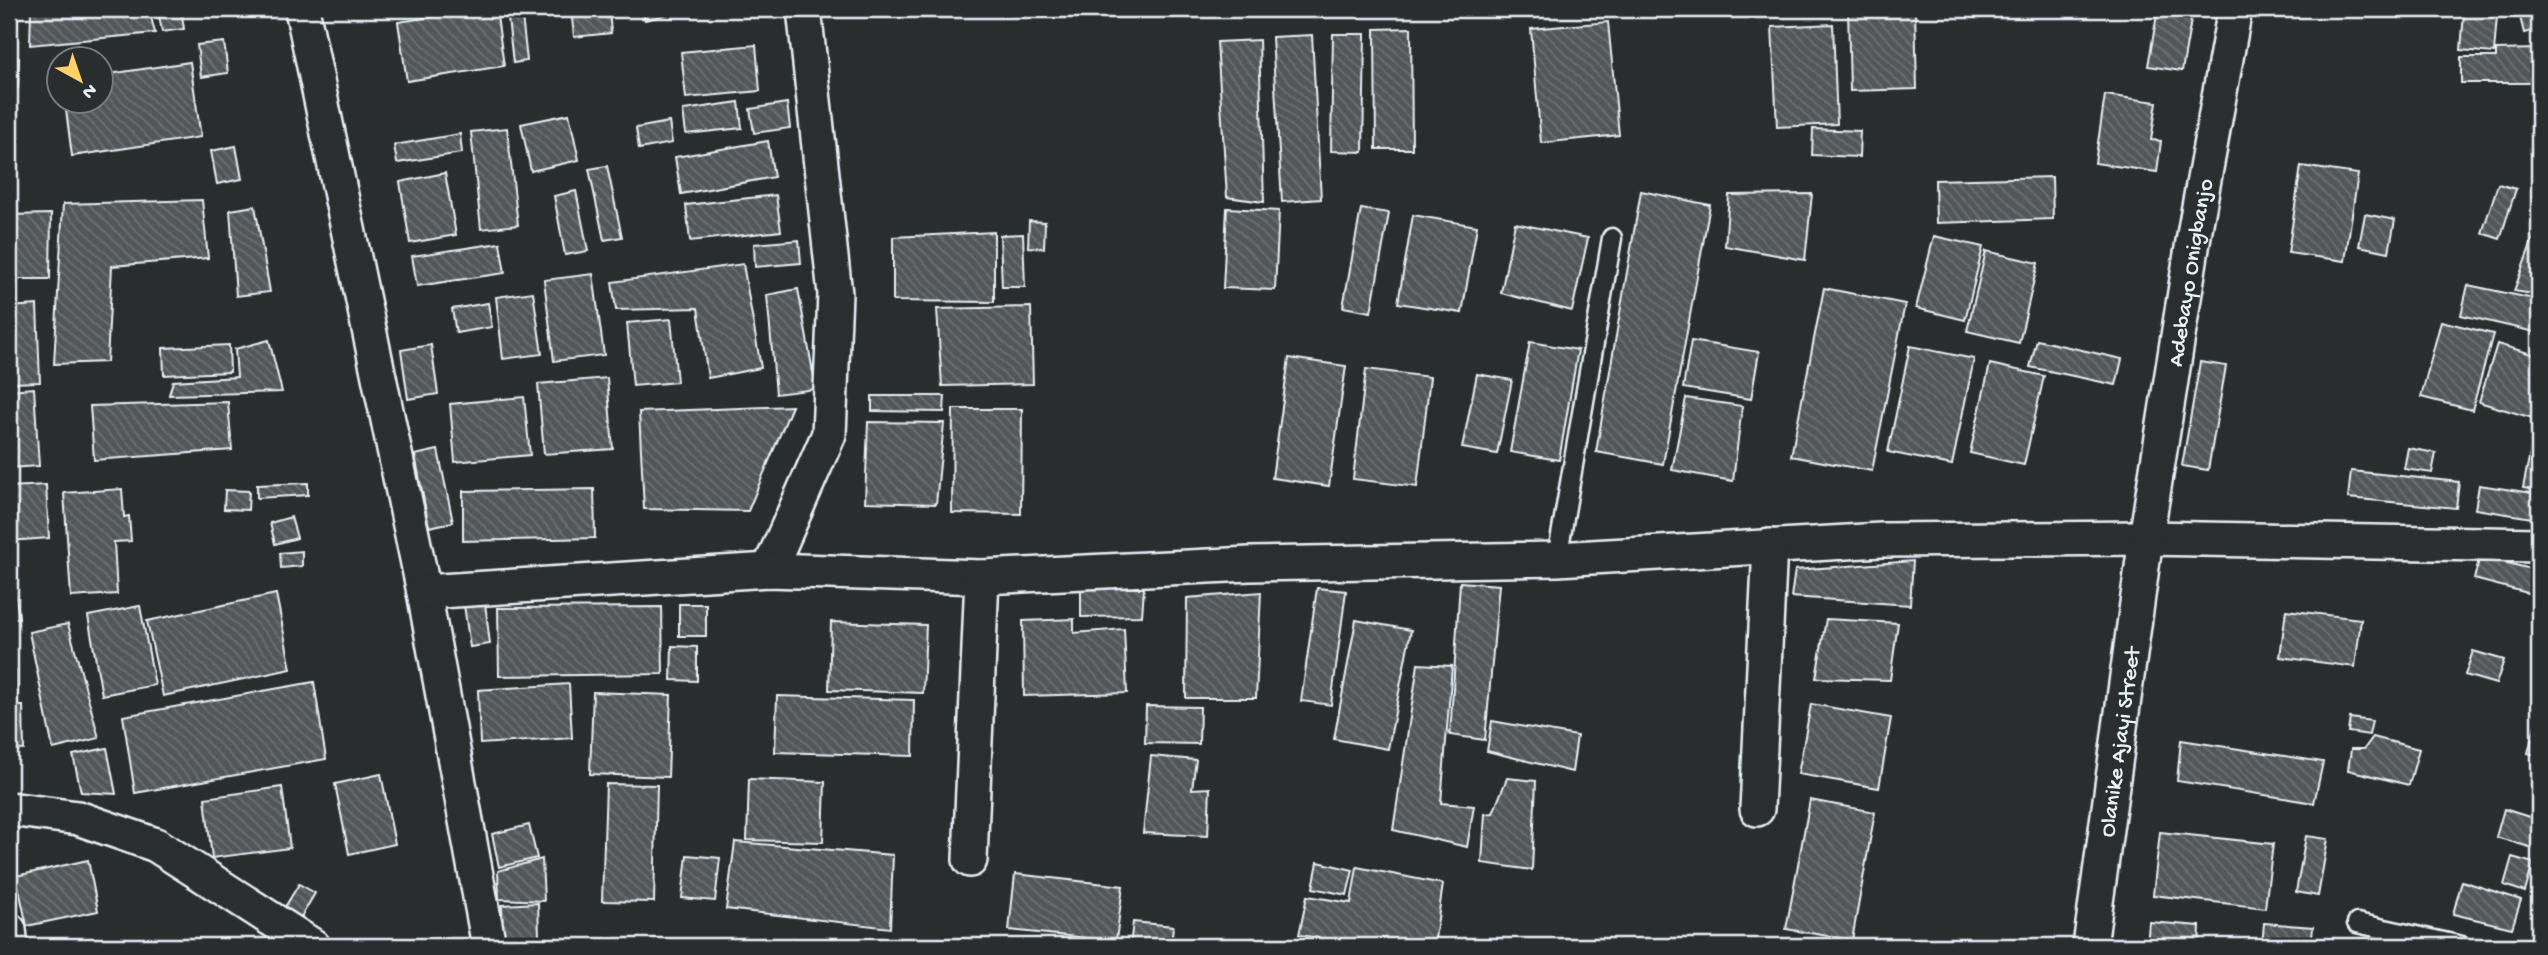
<svg xmlns="http://www.w3.org/2000/svg" width="2548" height="955" viewBox="0 0 2548 955" font-family="'Gochi Hand',sans-serif">
  <style>
    .building { fill: url(#building-back-hatch); stroke: #e8f1f8; stroke-width: 2 }
    .lines { fill: none; stroke-linecap: round; stroke-linejoin: round }
    .service-casing { stroke: #e8f1f8; stroke-width: 23 }
    .minor-casing { stroke: #e8f1f8; stroke-width: 38 }
    .service { stroke: #2a2d2e; stroke-width: 18 }
    .minor { stroke: #2a2d2e; stroke-width: 33 }
    .labels { text-anchor: middle; stroke-width: 5; stroke-linejoin: round; paint-order: stroke }
    .street-label { font-size: 23px; fill: #e8f1f8; stroke: #2a2d2e }
  </style>
  <defs>
    <pattern id="building-back-hatch" width="6" height="6" patternUnits="userSpaceOnUse" patternTransform="scale(1.75)"><rect width="6" height="6" fill="#535759"/><path d="M-1 5l2 2M0 0l6 6M5-1l2 2" fill="none" stroke="#6c7072"/></pattern>
  </defs>
  <rect width="100%" height="100%" fill="#2a2d2e"/>
  <filter id="ink" filterUnits="userSpaceOnUse"><feTurbulence type="fractalNoise" baseFrequency=".0143" numOctaves="2"/><feDisplacementMap in="SourceGraphic" scale="14" xChannelSelector="R" yChannelSelector="G"/><feConvolveMatrix kernelMatrix="1 2 1 2 8 2 1 2 1" color-interpolation-filters="sRGB"/></filter>
  <g filter="url(#ink)">
    <g class="building">
      <path d="M31 9H149L155 33 30 45Z"/>
      <path d="M181 9 184 29 162 32 158 10Z"/>
      <path d="M484 9H496L504 66 407 81 398 22Z"/>
      <path d="M571 9H609L611 33 574 37Z"/>
      <path d="M642 9H681V11L645 20Z"/>
      <path d="M1848 9H1915L1917 89 1850 91Z"/>
      <path d="M2158 9H2193L2182 71 2148 66Z"/>
      <path d="M2518 9H2539V29L2524 33Z"/>
      <path d="M2464 13 2497 16 2494 53 2461 50Z"/>
      <path d="M522 16 527 61 513 63 508 18Z"/>
      <path d="M1608 22 1619 135 1541 143 1531 29Z"/>
      <path d="M1833 24 1837 124 1777 127 1772 27Z"/>
      <path d="M1411 28 1412 149H1376L1375 29Z"/>
      <path d="M1333 34H1365L1363 152 1331 151Z"/>
      <path d="M1312 35 1321 199 1282 202 1272 37Z"/>
      <path d="M1259 40 1264 202 1227 197 1217 42Z"/>
      <path d="M224 42 228 73 201 77 197 45Z"/>
      <path d="M756 45 760 91 686 98 681 52Z"/>
      <path d="M2539 49V83H2461V57H2496V50Z"/>
      <path d="M9 56 19 58 18 88 9 89Z"/>
      <path d="M190 62 201 137 72 156 65 102H102V75Z"/>
      <path d="M2105 95 2157 102 2151 140 2161 141 2157 172 2095 163Z"/>
      <path d="M739 102 742 128 686 134 683 110Z"/>
      <path d="M787 103 790 128 754 133 750 109Z"/>
      <path d="M569 114 579 160 531 171 521 124Z"/>
      <path d="M669 122 672 143 639 149 636 128Z"/>
      <path d="M507 128 518 225 481 229 471 132Z"/>
      <path d="M1813 129 1860 131 1859 157 1812 155Z"/>
      <path d="M460 134 462 153 397 163 394 145Z"/>
      <path d="M768 141 774 177 681 194 675 157Z"/>
      <path d="M236 146 242 179 217 184 211 151Z"/>
      <path d="M607 166 622 237 604 240 589 169Z"/>
      <path d="M2301 166 2358 174 2345 261 2288 253Z"/>
      <path d="M445 173 456 235 410 243 400 182Z"/>
      <path d="M2052 177 2053 219 1936 223 1935 180Z"/>
      <path d="M2498 184 2516 189 2500 239 2482 233Z"/>
      <path d="M576 191 588 251 565 255 554 196Z"/>
      <path d="M1641 191 1710 205 1663 464 1596 452Z"/>
      <path d="M1812 194 1805 260 1725 246 1729 195Z"/>
      <path d="M776 195 781 231 690 241 686 205Z"/>
      <path d="M202 200 208 258 112 266 107 362 54 364 63 204Z"/>
      <path d="M255 206 270 292 236 296 230 210Z"/>
      <path d="M1227 208 1279 211 1275 290 1223 288Z"/>
      <path d="M1361 209 1389 213 1371 312 1343 307Z"/>
      <path d="M51 214 50 279H9V215Z"/>
      <path d="M2365 214 2395 220 2389 252 2359 246Z"/>
      <path d="M1413 215 1477 226 1462 313 1398 303Z"/>
      <path d="M1029 221 1045 222 1044 248 1028 247Z"/>
      <path d="M2539 222V295L2514 291Z"/>
      <path d="M1515 223 1588 238 1572 311 1501 293Z"/>
      <path d="M994 232V302L893 301V237Z"/>
      <path d="M1023 234 1025 287H1002L1000 235Z"/>
      <path d="M1934 236 1983 247 1965 320 1916 308Z"/>
      <path d="M799 240 801 263 755 267 754 244Z"/>
      <path d="M500 243 505 273 417 286 412 256Z"/>
      <path d="M1986 251 2038 263 2019 343 1967 331Z"/>
      <path d="M743 264 761 368 708 378 698 308 616 310 612 282Z"/>
      <path d="M593 274 604 355 554 361 544 280Z"/>
      <path d="M2468 285 2539 300V333L2461 315Z"/>
      <path d="M1824 288 1905 304 1872 471 1791 456Z"/>
      <path d="M798 289 816 389 776 394 767 295Z"/>
      <path d="M533 292 542 354 503 359 496 297Z"/>
      <path d="M488 303 492 327 456 333 452 309Z"/>
      <path d="M37 305 40 382 9 383V307Z"/>
      <path d="M1031 307 1033 384 942 386 937 309Z"/>
      <path d="M671 319 677 382 633 386 627 323Z"/>
      <path d="M2441 321 2493 334 2472 410 2421 397Z"/>
      <path d="M269 340 282 392 169 395 173 381 237 377 235 349Z"/>
      <path d="M2037 340 2122 359 2116 385 2030 367Z"/>
      <path d="M1691 341 1759 352 1751 399 1683 388Z"/>
      <path d="M1530 342 1578 350 1559 460 1510 452Z"/>
      <path d="M2497 344 2539 356V420L2479 402Z"/>
      <path d="M229 345 230 372 164 375 163 348Z"/>
      <path d="M431 345 438 394 408 399 401 350Z"/>
      <path d="M1910 346 1974 359 1952 465 1888 452Z"/>
      <path d="M1289 358 1346 366 1329 486 1272 478Z"/>
      <path d="M2200 362 2226 366 2208 470 2182 466Z"/>
      <path d="M1990 364 2044 376 2024 465 1970 453Z"/>
      <path d="M1366 369 1430 377 1417 487 1353 479Z"/>
      <path d="M1477 374 1512 380 1497 454 1462 448Z"/>
      <path d="M607 378 613 449 544 454 538 384Z"/>
      <path d="M34 388 39 466 9 468V390Z"/>
      <path d="M872 396H945L944 412 872 411Z"/>
      <path d="M524 397 530 455 455 462 450 404Z"/>
      <path d="M1686 398 1742 406 1733 481 1672 470Z"/>
      <path d="M228 402 232 450 94 460 90 406Z"/>
      <path d="M792 406 748 511 644 509 639 412Z"/>
      <path d="M953 409H1022L1021 514 952 513Z"/>
      <path d="M868 422 944 423 936 504 865 502Z"/>
      <path d="M2534 433 2539 434V491L2523 488Z"/>
      <path d="M2408 448 2436 453 2432 473 2404 469Z"/>
      <path d="M438 450 453 522 429 527 415 455Z"/>
      <path d="M2351 471 2459 482 2456 508 2348 498Z"/>
      <path d="M308 483V495L257 498V485Z"/>
      <path d="M46 485 49 538 9 541V487Z"/>
      <path d="M2479 485 2539 494V519L2475 509Z"/>
      <path d="M122 489 124 517 129 516 131 541 114 542 117 594 71 597 64 493Z"/>
      <path d="M594 489 595 538 463 541V491Z"/>
      <path d="M225 490 249 491 248 510 224 509Z"/>
      <path d="M291 517 297 538 275 544 270 523Z"/>
      <path d="M302 551V566L281 568 280 553Z"/>
      <path d="M2480 556 2539 571V596L2474 579Z"/>
      <path d="M1913 561 1910 605 1791 597 1795 570Z"/>
      <path d="M9 566H11L19 618 9 619Z"/>
      <path d="M1460 582 1499 585 1485 740 1450 735Z"/>
      <path d="M1081 588H1144L1142 616 1081 617Z"/>
      <path d="M1317 588 1346 591 1331 705 1301 701Z"/>
      <path d="M1261 592 1256 698H1186L1187 598Z"/>
      <path d="M276 594 291 669 163 696 147 621Z"/>
      <path d="M485 603 490 644 470 647 464 605Z"/>
      <rect x="679" y="604" width="27" height="32"/>
      <path d="M140 606 155 685 102 695 88 616Z"/>
      <path d="M662 607 663 674 499 676 498 608Z"/>
      <path d="M2286 610 2361 619 2355 667 2280 657Z"/>
      <path d="M1074 619V633L1124 629 1127 693 1024 696 1023 621Z"/>
      <path d="M1826 619 1898 623 1890 680 1816 678Z"/>
      <path d="M1356 620 1411 630 1388 749 1334 739Z"/>
      <path d="M831 622 926 625 923 693 829 690Z"/>
      <path d="M68 624 99 738 53 749 29 632Z"/>
      <path d="M9 626 11 669 16 670 17 706H23L24 750 9 749Z"/>
      <path d="M672 646 697 647V681L671 680Z"/>
      <path d="M2473 651 2504 660 2496 684 2465 675Z"/>
      <path d="M1418 664 1452 666 1441 803 1474 806 1467 847 1393 830Z"/>
      <path d="M314 682 326 759 135 793 123 716Z"/>
      <path d="M569 684 572 738 480 744 478 690Z"/>
      <path d="M593 692 671 695 668 777 590 774Z"/>
      <path d="M777 696 914 700 913 756 775 752Z"/>
      <path d="M1811 704 1891 718 1879 788 1798 774Z"/>
      <path d="M1146 706 1200 707 1199 744 1145 743Z"/>
      <path d="M2539 711V756L2528 753Z"/>
      <path d="M2350 718 2372 721 2369 735 2348 732Z"/>
      <path d="M1492 721 1577 736 1572 772 1487 751Z"/>
      <path d="M2373 737 2419 749 2409 785 2348 770 2351 749H2364Z"/>
      <path d="M2181 740 2323 762 2314 803 2177 781Z"/>
      <path d="M107 748 116 794 81 792 73 755Z"/>
      <path d="M1151 756 1196 760 1192 789 1210 788 1208 836 1143 833Z"/>
      <path d="M381 774 395 844 349 854 335 784Z"/>
      <path d="M1507 778 1536 781 1532 870 1482 863 1485 814 1493 813Z"/>
      <path d="M749 779 825 782 823 842 747 840Z"/>
      <path d="M606 784 657 785 654 902 602 901Z"/>
      <path d="M282 787 290 848 212 858 205 798Z"/>
      <path d="M1810 800 1875 812 1852 940 1786 929Z"/>
      <path d="M2504 809 2539 820V850L2496 837Z"/>
      <path d="M529 825 537 858 499 867 492 834Z"/>
      <path d="M2160 832 2273 844 2265 908 2153 895Z"/>
      <path d="M2306 836 2328 839 2318 896 2296 892Z"/>
      <path d="M735 842 893 855 890 928 726 909Z"/>
      <path d="M687 855 720 858 715 901 682 898Z"/>
      <path d="M2512 857 2533 863 2525 892 2504 885Z"/>
      <path d="M542 859 544 901 499 899 498 871Z"/>
      <path d="M88 860 98 911 27 926 16 876Z"/>
      <path d="M1318 862 1353 870 1347 895 1313 888Z"/>
      <path d="M1357 867 1443 884 1434 946H1377L1299 935 1307 896 1351 903Z"/>
      <path d="M1015 874 1123 886 1116 941 1009 930Z"/>
      <path d="M2462 881 2521 900 2512 928 2453 914Z"/>
      <path d="M299 884 315 893 301 917 285 907Z"/>
      <path d="M538 903 539 936 503 937 502 905Z"/>
      <path d="M1133 922 1173 926 1171 946H1130Z"/>
      <path d="M2149 922 2200 926 2199 946H2147Z"/>
      <path d="M2264 923 2313 927 2311 946H2262Z"/>
    </g>
    <g class="lines">
      <g class="service-casing">
        <g id="service">
          <path d="M1557 559 1612 238"/>
          <path d="M2357 923 2462 946"/>
        </g>
      </g>
      <g class="minor-casing">
        <g id="minor">
          <path d="M302 9 424 592 489 946"/>
          <path d="M769 570 829 434 835 294 804 9"/>
          <path d="M424 592 769 570 982 577 1250 564 1557 559 1881 540 2146 538 2539 545"/>
          <path d="M9 809 78 818 156 845 313 946"/>
          <path d="M1757 809 1770 546"/>
          <path d="M970 860 982 577"/>
          <path d="M9 930 11 946"/>
          <path id="s1" d="M2090 946 2146 538 2195 229 2235 9"/>
        </g>
      </g>
      <use href="#service" class="service"/>
      <use href="#minor" class="minor"/>
    </g>
  </g>
  <g class="labels">
    <g class="street-label">
      <text dy="8" stroke="none"><textPath href="#s1" startOffset="681">Adebayo Onigbanjo</textPath></text>
      <text dy="8" stroke="none"><textPath href="#s1" startOffset="206">Olanike Ajayi Street</textPath></text>
    </g>
  </g>
  <rect width="2548" height="955" fill="none" stroke="#2a2d2e" stroke-width="35"/>
  <rect x="18" y="18" width="2513" height="920" fill="none" stroke="#e8f1f8" stroke-width="2.5" filter="url(#ink)"/>
  <g transform="translate(80 80) rotate(140)"><circle r="33" fill="#2a2d2e" stroke="#767b7f" stroke-width="2"/>
  <path d="M0-5L12 26L0 18L-12 26Z" fill="#ffd166"/>
  <text y="-10" font-size="19" font-weight="bold" text-anchor="middle" fill="#e8f1f8">N</text>
  </g>
</svg>
